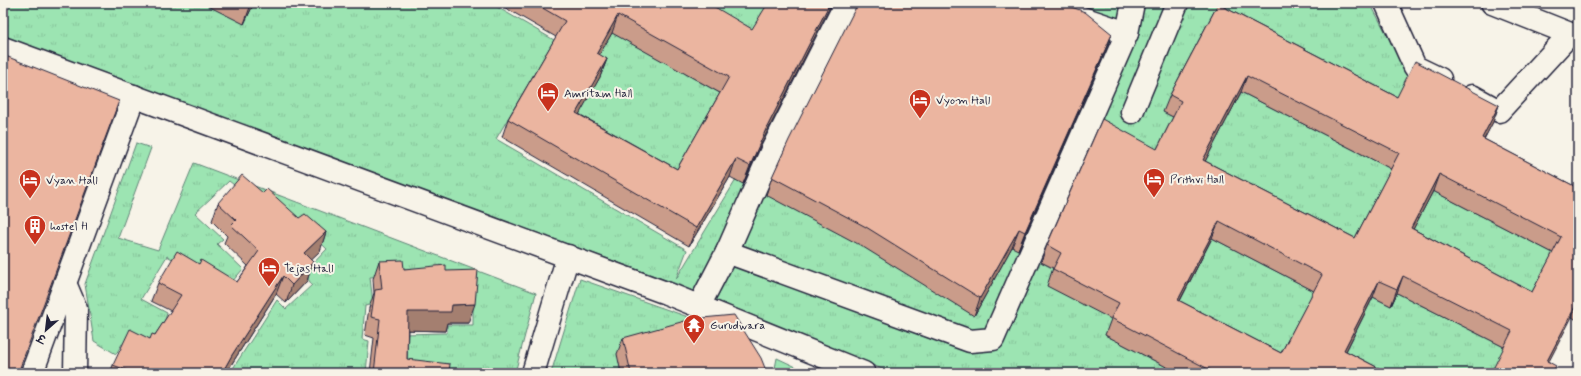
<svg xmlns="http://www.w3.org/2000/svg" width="1581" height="376" viewBox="0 0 1581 376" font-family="Mynerve,'Playpen Sans Deva',sans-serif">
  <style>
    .grass { fill: url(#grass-tufts); stroke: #5f8376 }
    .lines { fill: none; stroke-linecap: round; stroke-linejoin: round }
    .street-casing { stroke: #22223b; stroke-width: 25 }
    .street { stroke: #f7f3e8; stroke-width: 22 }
    .wall { fill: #ca9c8a; stroke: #22223b; fill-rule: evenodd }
    .shaded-wall { fill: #a47f70; stroke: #22223b }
    .building { fill: #ebb5a0; stroke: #22223b; fill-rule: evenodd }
    .labels { text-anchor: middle; stroke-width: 4; stroke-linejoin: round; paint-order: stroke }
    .poi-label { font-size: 12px; fill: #22223b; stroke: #f7f3e8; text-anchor: start }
  </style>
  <defs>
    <pattern id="grass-tufts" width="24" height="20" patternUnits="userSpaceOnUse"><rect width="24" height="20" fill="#9ce4b2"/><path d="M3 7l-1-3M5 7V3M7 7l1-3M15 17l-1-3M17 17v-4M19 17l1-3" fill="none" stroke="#86c39a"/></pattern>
  </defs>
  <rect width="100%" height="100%" fill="#f7f3e8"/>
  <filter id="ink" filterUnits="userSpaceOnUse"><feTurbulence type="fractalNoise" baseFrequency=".025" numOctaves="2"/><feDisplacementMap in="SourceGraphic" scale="8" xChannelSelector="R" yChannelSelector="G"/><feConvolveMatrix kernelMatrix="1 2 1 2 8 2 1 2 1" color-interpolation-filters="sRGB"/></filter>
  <g filter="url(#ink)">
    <g class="grass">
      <path d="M3 3H490L554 40 496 139 687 250 676 279 843 3H1370L1410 78 1390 114 1212 20 1164 112 1175 118 1151 165 1088 157 1035 259 1121 305 1105 335 1178 373H892L674 283 3 38Z"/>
      <path d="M672 3H772L745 47Z"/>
      <path d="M612 32 723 95 671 187 570 131 590 71Z"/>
      <path d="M1241 92 1393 170 1349 254 1197 177Z"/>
      <path d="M136 143 151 148 118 238 158 250 194 163 536 293 515 373H404V334L447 333V325H473V284L398 276 370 277 373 304 365 306 362 339 369 341 366 373H230L277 300 286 309 312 285 304 273 327 249 295 219 257 203 229 181 195 213 223 239 217 244 243 269 226 289 167 256 141 299 167 313 165 320 198 341 142 352 122 344 116 354 94 341 85 284Z"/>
      <path d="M1433 191 1555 254 1526 308 1405 245Z"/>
      <path d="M1212 238 1316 292 1275 370 1172 316Z"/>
      <path d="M580 279 728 331 621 373H551Z"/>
      <path d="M1397 293 1506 348 1493 373H1350L1338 367 1373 297 1391 306Z"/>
      <path d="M777 358 809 373H774Z"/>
    </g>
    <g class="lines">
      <g class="street-casing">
        <g id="street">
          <path d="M1038 3 1127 33"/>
          <path d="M1386 3 1415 67 1440 79"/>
          <path d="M1492 3 1578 37"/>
          <path d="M3 48 666 293 864 373"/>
          <path d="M1472 96 1499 111 1570 34"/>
          <path d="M1132 112 1177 3"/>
          <path d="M727 252 970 341 993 339 1127 33 1133 3"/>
          <path d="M65 283 76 309 75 373"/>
          <path d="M699 306 727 252 771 152 846 3"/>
          <path d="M32 373 134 96"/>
          <path d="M533 373 568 256"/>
        </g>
      </g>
      <use href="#street" class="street"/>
    </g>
    <g class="wall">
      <path d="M202 3H254L244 24Z"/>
      <path d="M497 3H708L760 146 743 184 730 177 689 246 502 137 508 119 556 37ZM612 33 720 93 677 169 579 114 600 77 607 59 599 55Z"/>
      <path d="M1218 4 1397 97 1499 105 1493 122 1484 139 1578 188V321L1572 317 1504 347 1397 293 1391 306 1373 297 1346 351 1388 373H1178L1105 335 1111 319 1047 286 1053 268 1041 262 1047 245 1157 149 1173 117 1163 112 1170 95ZM1241 92 1391 169 1355 238 1205 161ZM1433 191 1553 253 1532 292 1413 229ZM1212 238 1314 291 1281 353 1180 301Z"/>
      <path d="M1112 34 1105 51 1018 250 1012 247 974 316 860 245 766 195 772 177Z"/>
      <path d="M263 193 299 218 326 232 320 251 310 259 313 262 307 281 286 303 276 294 226 373H110L113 365 155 335 171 311 151 301 158 283 199 264 237 282 248 266 224 243 227 236 212 221 218 203Z"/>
      <path d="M379 261 404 269 446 271 468 323H447L445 331 408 330 407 359 449 372 463 373H370L374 338 365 335 369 308 374 293 373 279Z"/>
      <path d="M623 338 767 373H621L617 354Z"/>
    </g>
    <g class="shaded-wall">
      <path d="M252 3H254L244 24 250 7Z"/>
      <path d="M830 3H832L760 146 743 184 750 166 766 129Z"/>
      <path d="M618 15 612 33 590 71 597 53Z"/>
      <path d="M1112 34 1105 51 1018 250 1025 232Z"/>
      <path d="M607 59 600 77 570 131 576 113Z"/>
      <path d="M1247 76 1241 92 1197 177 1203 160Z"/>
      <path d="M1499 105 1493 122 1476 155 1482 138Z"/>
      <path d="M736 159 730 177 689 246 696 228Z"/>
      <path d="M1439 174 1433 191 1405 245 1411 228Z"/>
      <path d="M1219 221 1212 238 1172 316 1178 300Z"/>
      <path d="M1019 229 1012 247 974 316 980 298Z"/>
      <path d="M326 232 320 251 298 272 304 253Z"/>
      <path d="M313 262 307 281 286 303 292 285Z"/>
      <path d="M283 276 276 294 226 373H222L232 355Z"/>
      <path d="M1403 276 1397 293 1391 306 1397 289Z"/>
      <path d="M1379 281 1373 297 1338 367 1344 350Z"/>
      <path d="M1578 301 1572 317 1543 373 1547 361Z"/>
      <path d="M475 304 468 323H447L445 331 401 330 408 312 452 305Z"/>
    </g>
    <g class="building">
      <path d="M241 3H252L250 7Z"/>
      <path d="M534 3H708L752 29 768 3H830L766 129 750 166 736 159 696 228 508 119 565 21ZM618 15 729 77 677 169 576 113 607 59 597 53Z"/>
      <path d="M858 3H1061L1085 12 1112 34 1025 232 1019 229 980 298 866 227 772 177 789 140Z"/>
      <path d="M1218 4 1397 97 1415 61 1499 105 1482 138 1578 188V301L1547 361 1556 366 1552 373H1491L1512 331 1403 276 1397 289 1379 281 1344 350 1388 373H1216L1111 318 1119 303 1053 269 1061 253 1047 245 1102 119 1157 149 1181 101 1170 95ZM1247 76 1399 153 1355 238 1203 160ZM1439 174 1561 237 1532 292 1411 228ZM1219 221 1322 275 1281 353 1178 300Z"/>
      <path d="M3 55 119 101 18 373H3Z"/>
      <path d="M242 175 263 193 267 189 299 218 305 214 326 232 304 253 313 262 292 285 283 276 232 355 222 373H134L113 365 130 329 150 339 152 334 155 335 181 295 158 283 177 251 199 264 201 260 237 282 259 251 231 225 236 220 218 203Z"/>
      <path d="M403 260 404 269 446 265V271L478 270 475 304 452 305 451 312H408L407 359 450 364 449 372 463 373H374L380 319 371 317 375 290 382 289 379 261Z"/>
      <path d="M734 315 761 358 767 373H631L623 338 692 319Z"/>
    </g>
  </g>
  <defs>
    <g id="hotel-pin" transform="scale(1.15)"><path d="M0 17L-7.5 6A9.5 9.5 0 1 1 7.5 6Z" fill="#c8321e" stroke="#f7f3e8"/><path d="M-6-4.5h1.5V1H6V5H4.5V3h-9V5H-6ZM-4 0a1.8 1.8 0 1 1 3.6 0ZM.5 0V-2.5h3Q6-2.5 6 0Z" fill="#fff"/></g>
    <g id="building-pin" transform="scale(1.15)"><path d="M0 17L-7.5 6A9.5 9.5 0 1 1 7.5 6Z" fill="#c8321e" stroke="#f7f3e8"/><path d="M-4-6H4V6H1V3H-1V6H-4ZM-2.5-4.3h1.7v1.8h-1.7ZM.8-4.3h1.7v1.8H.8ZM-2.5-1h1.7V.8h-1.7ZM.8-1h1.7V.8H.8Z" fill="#fff"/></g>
    <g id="temple-pin" transform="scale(1.15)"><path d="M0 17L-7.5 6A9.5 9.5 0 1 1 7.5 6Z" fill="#c8321e" stroke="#f7f3e8"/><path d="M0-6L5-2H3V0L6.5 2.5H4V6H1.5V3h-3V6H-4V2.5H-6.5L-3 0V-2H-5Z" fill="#fff"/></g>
  </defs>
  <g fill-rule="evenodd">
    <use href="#hotel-pin" x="548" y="93"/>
    <use href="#hotel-pin" x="920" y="100"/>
    <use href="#hotel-pin" x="1154" y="179"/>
    <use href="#hotel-pin" x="30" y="180"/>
    <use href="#building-pin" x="35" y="226"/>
    <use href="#hotel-pin" x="269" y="268"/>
    <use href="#temple-pin" x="694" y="325"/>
  </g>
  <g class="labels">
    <g class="poi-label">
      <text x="564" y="97">Amritam Hall</text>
      <text x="936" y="104">Vyom Hall</text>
      <text x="1170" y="183">Prithvi Hall</text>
      <text x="46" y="184">Vyan Hall</text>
      <text x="50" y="230">hostel H</text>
      <text x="284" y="272">Tejas Hall</text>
      <text x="710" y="329">Gurudwara</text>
    </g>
  </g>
  <rect width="1581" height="376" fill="none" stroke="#f7f3e8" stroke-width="16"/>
  <rect x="8" y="8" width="1565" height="360" fill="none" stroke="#22223b" stroke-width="1.5" filter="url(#ink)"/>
  <g transform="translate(46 330) rotate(208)" stroke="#f7f3e8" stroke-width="3" paint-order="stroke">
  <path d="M0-3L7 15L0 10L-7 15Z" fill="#22223b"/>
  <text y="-6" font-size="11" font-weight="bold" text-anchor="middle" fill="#22223b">उ</text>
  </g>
</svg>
